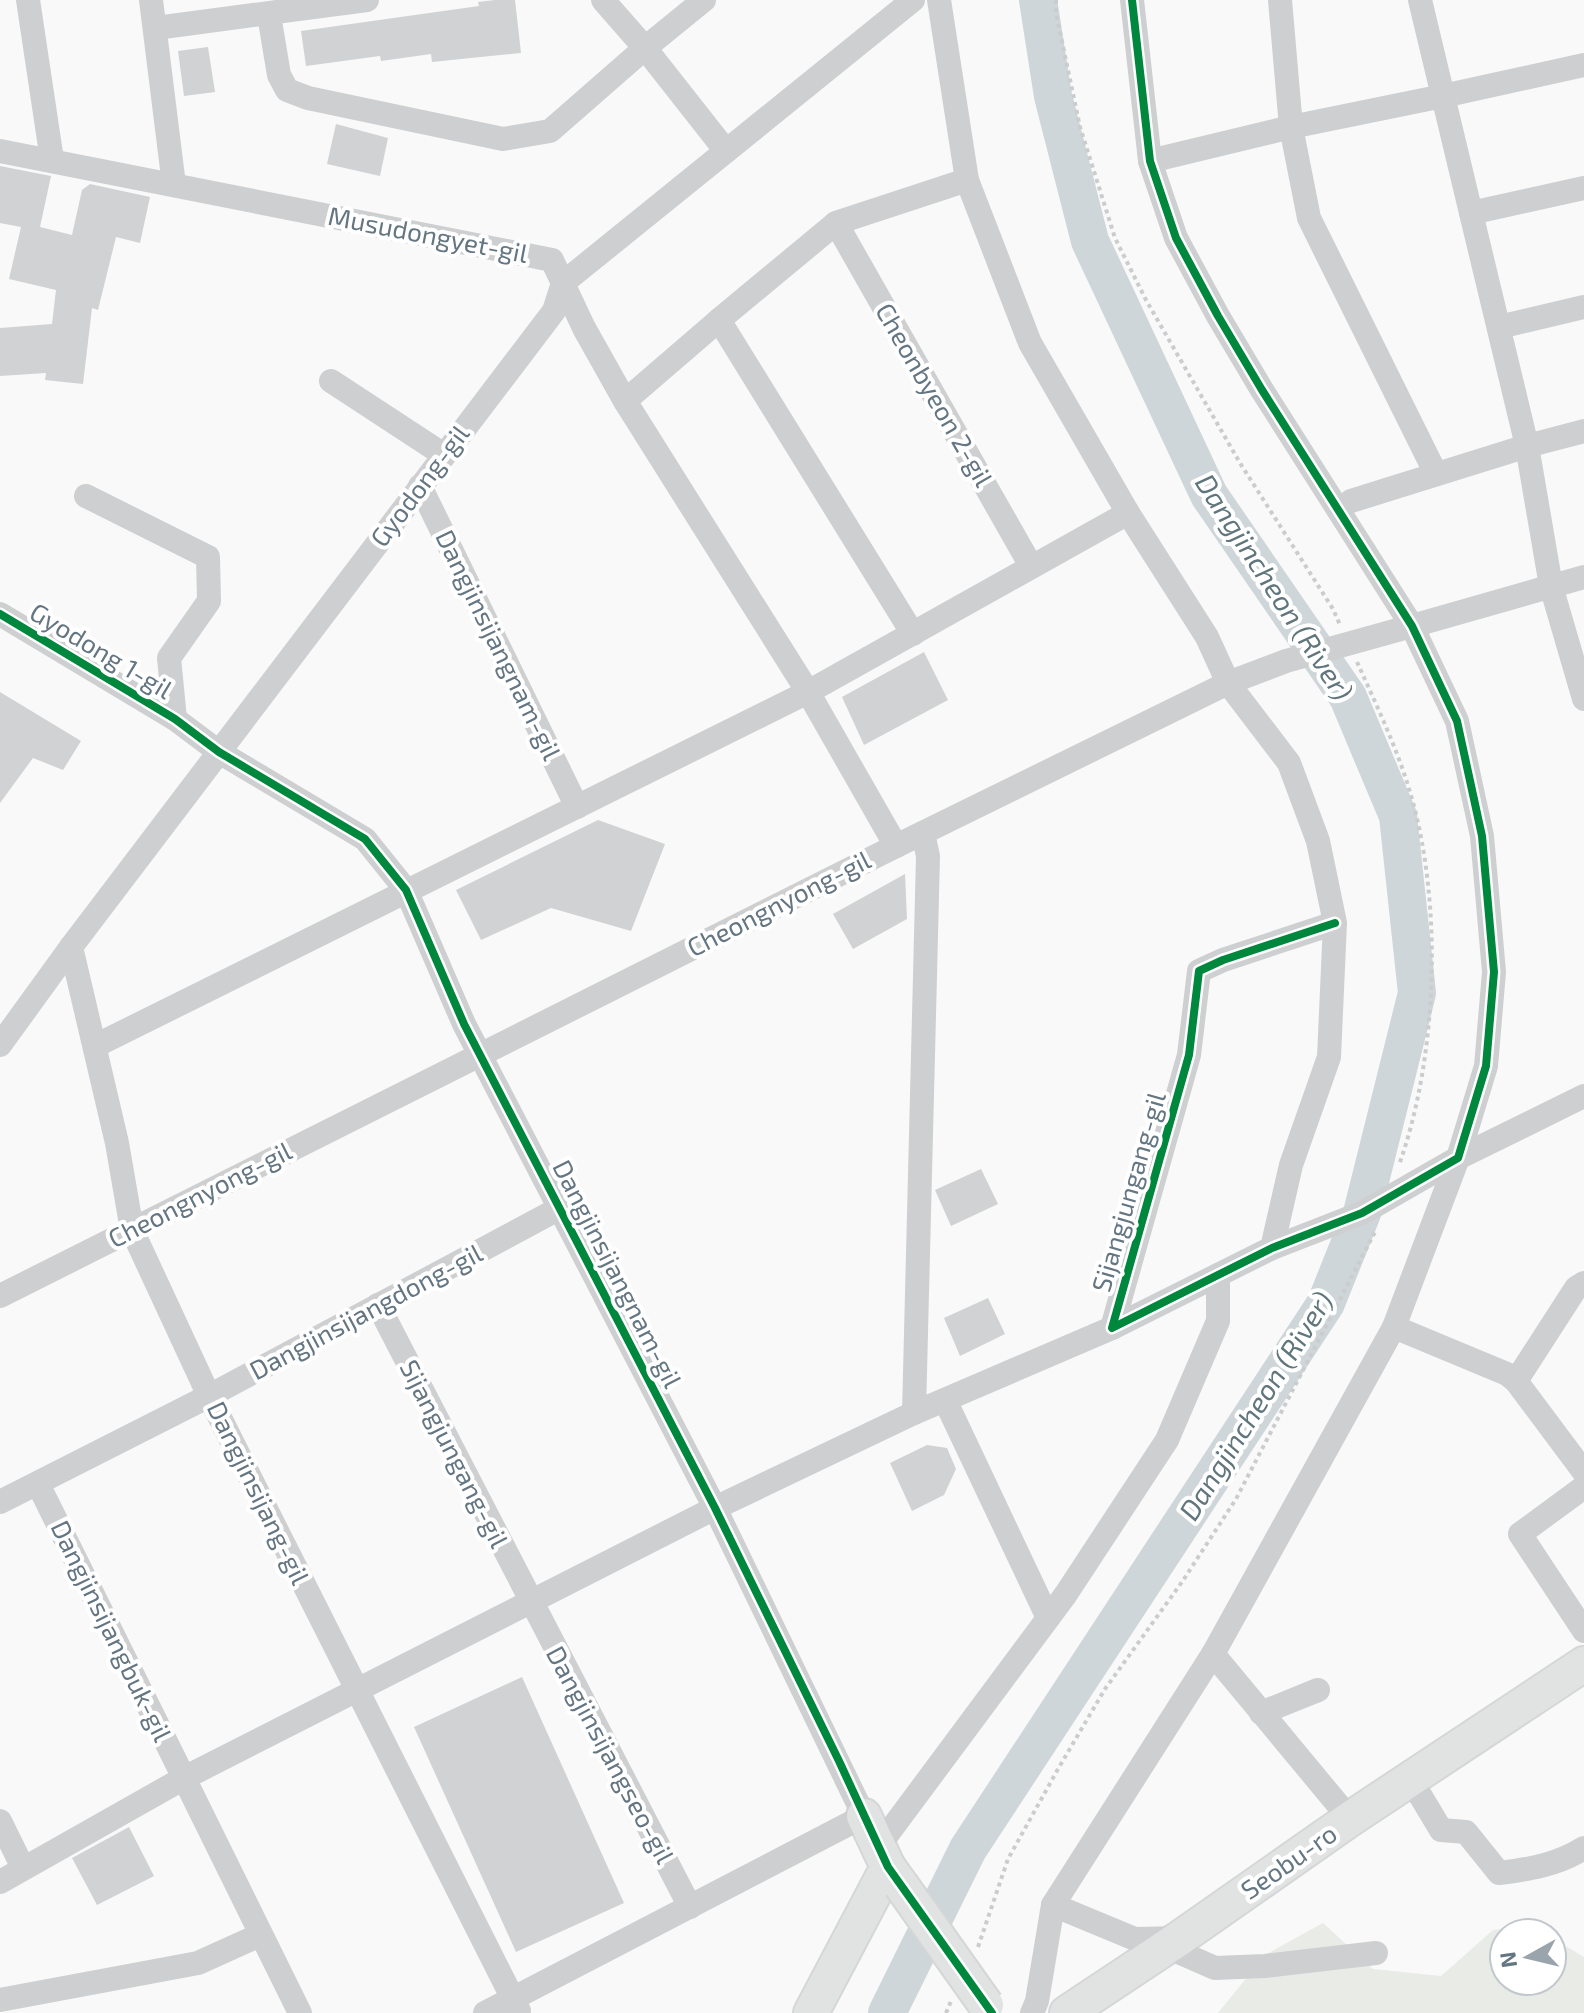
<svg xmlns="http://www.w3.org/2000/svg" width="1584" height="2013" viewBox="0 0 1584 2013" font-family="'Exo 2',sans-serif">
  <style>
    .green { fill: #e8ebe6 }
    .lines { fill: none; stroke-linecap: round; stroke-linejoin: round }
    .river { stroke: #ced6d9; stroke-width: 38 }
    .building { fill: #d0d2d3 }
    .secondary-casing { stroke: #d5d6d7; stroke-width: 38 }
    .path { stroke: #cbcccd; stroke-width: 4; stroke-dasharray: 4 4; stroke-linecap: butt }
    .street { stroke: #cecfd0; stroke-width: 24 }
    .secondary { stroke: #e1e2e2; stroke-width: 34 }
    .secondary-bridge-casing { stroke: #d5d6d7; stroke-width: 38; stroke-linecap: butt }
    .street-bridge { stroke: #cecfd0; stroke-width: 24 }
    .secondary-bridge { stroke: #e1e2e2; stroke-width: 34 }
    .cycleway-casing { stroke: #fff; stroke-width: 13 }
    .cycleway { stroke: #00873e; stroke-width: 8 }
    .labels { text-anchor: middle; stroke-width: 8; stroke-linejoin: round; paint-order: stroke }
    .street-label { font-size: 26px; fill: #657683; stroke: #fff }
    .water-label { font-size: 28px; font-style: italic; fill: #60757c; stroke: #fff }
  </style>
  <rect width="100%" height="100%" fill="#f9f9f9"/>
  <path class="green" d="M1323 1923 1373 1969 1441 1976 1493 1930 1532 1926 1544 1933H1504V1981H1552V1938L1584 1957V2013H1218L1265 1955Z"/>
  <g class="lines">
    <path class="river" d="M887 2013 968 1849 1326 1303 1362 1213 1417 993 1398 816 1348 697 1209 495 1090 241 1053 96 1038 0"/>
  </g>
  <g class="building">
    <path d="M495 0H515L521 53 432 62 431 54 381 61 380 56 306 66 301 31 479 6 478 2Z"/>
    <path d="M208 47 215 92 184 96 178 51Z"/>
    <path d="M336 124 388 138 380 176 327 164Z"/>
    <path d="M0 166 51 176 40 227 72 235 82 190 90 184 150 197 140 243 116 237 98 310 92 308 83 384 45 380 46 373 0 376V328L52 324 56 290 9 279 21 227 0 223Z"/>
    <path d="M924 652 948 700 864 745 842 697Z"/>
    <path d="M0 692 81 741 63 770 33 758 0 803Z"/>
    <path d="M598 820 665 844 631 931 551 908 481 940 456 890Z"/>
    <path d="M905 874 907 919 853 949 833 914Z"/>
    <path d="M981 1169 998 1204 951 1226 935 1190Z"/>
    <path d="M988 1298 1005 1334 960 1356 944 1318Z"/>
    <path d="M927 1445 947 1448 956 1469 944 1495 912 1511 890 1463Z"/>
    <path d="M522 1677 624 1903 516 1952 414 1727Z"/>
    <path d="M129 1827 154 1876 97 1905 72 1858Z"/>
  </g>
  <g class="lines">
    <g class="secondary-casing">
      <g id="secondary">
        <path d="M864 1816 888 1867 901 1885"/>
        <path d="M811 2013 888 1867"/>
        <path d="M1067 2013 1180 1938 1350 1819 1584 1664"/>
      </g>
    </g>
    <g class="path">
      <path d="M1056 0V13L1080 127 1115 238 1146 300 1240 463 1333 609 1340 625"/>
      <path d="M1357 662C1376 704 1397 748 1410 792 1443 902 1438 1056 1399 1165"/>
      <path d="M978 1947 1008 1859 1058 1769 1105 1689 1182 1582 1236 1499 1376 1230"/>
      <path d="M946 2013 951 2001"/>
    </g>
    <g class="street">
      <path d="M28 0 52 160"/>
      <path d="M151 0 174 185"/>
      <path d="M603 0 645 48 704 0"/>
      <path d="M939 0 967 180"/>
      <path d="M1132 0 1150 161 1176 238 1218 316 1262 390 1412 626 1457 721 1482 836 1494 972 1486 1066 1458 1158"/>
      <path d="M1280 0 1291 127 1443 96 1471 213 1584 188"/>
      <path d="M1420 0 1443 96 1584 65"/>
      <path d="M269 15 279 75 287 90 308 98 503 139 550 131 645 48 726 151"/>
      <path d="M156 28 367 0"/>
      <path d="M0 151 552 260 584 328 625 401 808 692 896 846"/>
      <path d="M1150 161 1291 127 1309 218 1436 474"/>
      <path d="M1471 213 1527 446 1584 431"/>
      <path d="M836 223 967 180 1030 343 1128 513 1207 637 1228 683 1289 763 1318 841 1335 923 1329 1057 1291 1165 1272 1248 1112 1328 1189 1055 1199 971 1223 960 1335 923"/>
      <path d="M719 320 836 223 1031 566"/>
      <path d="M1499 327 1584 307"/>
      <path d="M331 381 444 455"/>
      <path d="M625 401 719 320 913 634"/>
      <path d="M420 486 577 807"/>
      <path d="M86 496 208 557 209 601 169 658 175 719"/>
      <path d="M1351 501 1527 446 1551 586 1584 699"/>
      <path d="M0 614 175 719 219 752 365 839 406 890 464 1024 715 1508 864 1816 485 2013"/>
      <path d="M1412 626 1584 577"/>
      <path d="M923 833 928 856 914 1413 1112 1328"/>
      <path d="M71 947 117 1143 132 1230 209 1396 519 2011"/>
      <path d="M0 1045 71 947 554 311 563 283 913 0"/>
      <path d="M95 1046 808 692 1128 513"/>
      <path d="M0 1296 896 846 1228 683"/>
      <path d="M378 1305 690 1907"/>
      <path d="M1394 1327 1458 1158 1584 1096"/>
      <path d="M1516 1381 1576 1288 1584 1283"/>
      <path d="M945 1400 1048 1618"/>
      <path d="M38 1484 184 1778 715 1508 914 1413"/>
      <path d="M1584 1487 1520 1534 1584 1631"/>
      <path d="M0 1502 209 1396 560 1208"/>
      <path d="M1261 1713 1318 1690"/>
      <path d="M1411 1780 1441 1830 1466 1832 1499 1873C1530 1869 1557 1865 1584 1848"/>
      <path d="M1350 1819 1213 1654 1394 1327 1507 1374 1516 1381 1584 1472"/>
      <path d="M0 1821 23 1868"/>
      <path d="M878 1847 1066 1594 1167 1440 1218 1321V1275"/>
      <path d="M0 1882 184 1778 300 2013"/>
      <path d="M1053 1905 1213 1654"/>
      <path d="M1167 1947 1215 1968 1265 1966 1376 1953"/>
      <path d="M0 2000 198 1963 260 1935"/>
      <path d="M1032 2013 1037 2001 1053 1905 1135 1939 1180 1938"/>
    </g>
    <use href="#secondary" class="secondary"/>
    <g class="secondary-bridge-casing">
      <path id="secondary-bridge" d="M901 1885 986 2005"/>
    </g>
    <g class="street-bridge">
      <path d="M1228 683 1286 661 1412 626"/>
      <path d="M1272 1248 1362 1213 1458 1158"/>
    </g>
    <use href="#secondary-bridge" class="secondary-bridge"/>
    <g class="cycleway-casing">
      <g id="cycleway">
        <path d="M1132 0 1150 161 1176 238 1218 316 1262 390 1412 626 1457 721 1482 836 1494 972 1486 1066 1458 1158 1362 1213 1272 1248 1112 1328 1189 1055 1199 971 1223 960 1335 923"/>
        <path d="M0 614 175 719 219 752 365 839 406 890 464 1024 715 1508 839 1761 888 1867 992 2013"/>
      </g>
    </g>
    <use href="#cycleway" class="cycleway"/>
  </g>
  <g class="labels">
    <g class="street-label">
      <text transform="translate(428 235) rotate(11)" y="9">Musudongyet-gil</text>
      <text transform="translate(934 395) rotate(60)" y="9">Cheonbyeon 2-gil</text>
      <text transform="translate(420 486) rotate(-53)" y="9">Gyodong-gil</text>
      <text transform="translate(498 645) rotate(64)" y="9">Dangjinsijangnam-gil</text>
      <text transform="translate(101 651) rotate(31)" y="9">Gyodong 1-gil</text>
      <text transform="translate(779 904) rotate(-27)" y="9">Cheongnyong-gil</text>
      <text transform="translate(1129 1192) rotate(-74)" y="9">Sijangjungang-gil</text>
      <text transform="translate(200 1195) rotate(-27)" y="9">Cheongnyong-gil</text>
      <text transform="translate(617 1274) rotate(63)" y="9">Dangjinsijangnam-gil</text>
      <text transform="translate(366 1312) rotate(-28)" y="9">Dangjinsijangdong-gil</text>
      <text transform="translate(454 1454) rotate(63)" y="9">Sijangjungang-gil</text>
      <text transform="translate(258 1493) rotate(64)" y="9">Dangjinsijang-gil</text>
      <text transform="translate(111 1631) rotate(64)" y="9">Dangjinsijangbuk-gil</text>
      <text transform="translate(610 1755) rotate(62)" y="9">Dangjinsijangseo-gil</text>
      <text transform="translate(1289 1862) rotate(-35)" y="9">Seobu-ro</text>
    </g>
    <g class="water-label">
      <text transform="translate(1274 587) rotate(57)" y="10">Dangjincheon (River)</text>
      <text transform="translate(1256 1406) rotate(-58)" y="10">Dangjincheon (River)</text>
    </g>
  </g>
  <g transform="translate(1528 1957) rotate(262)"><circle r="38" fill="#ffffff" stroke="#c1c8cd" stroke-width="2"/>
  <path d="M0-6L14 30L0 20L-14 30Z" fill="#99a4ac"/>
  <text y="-12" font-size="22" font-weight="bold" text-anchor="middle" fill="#657683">N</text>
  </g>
</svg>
